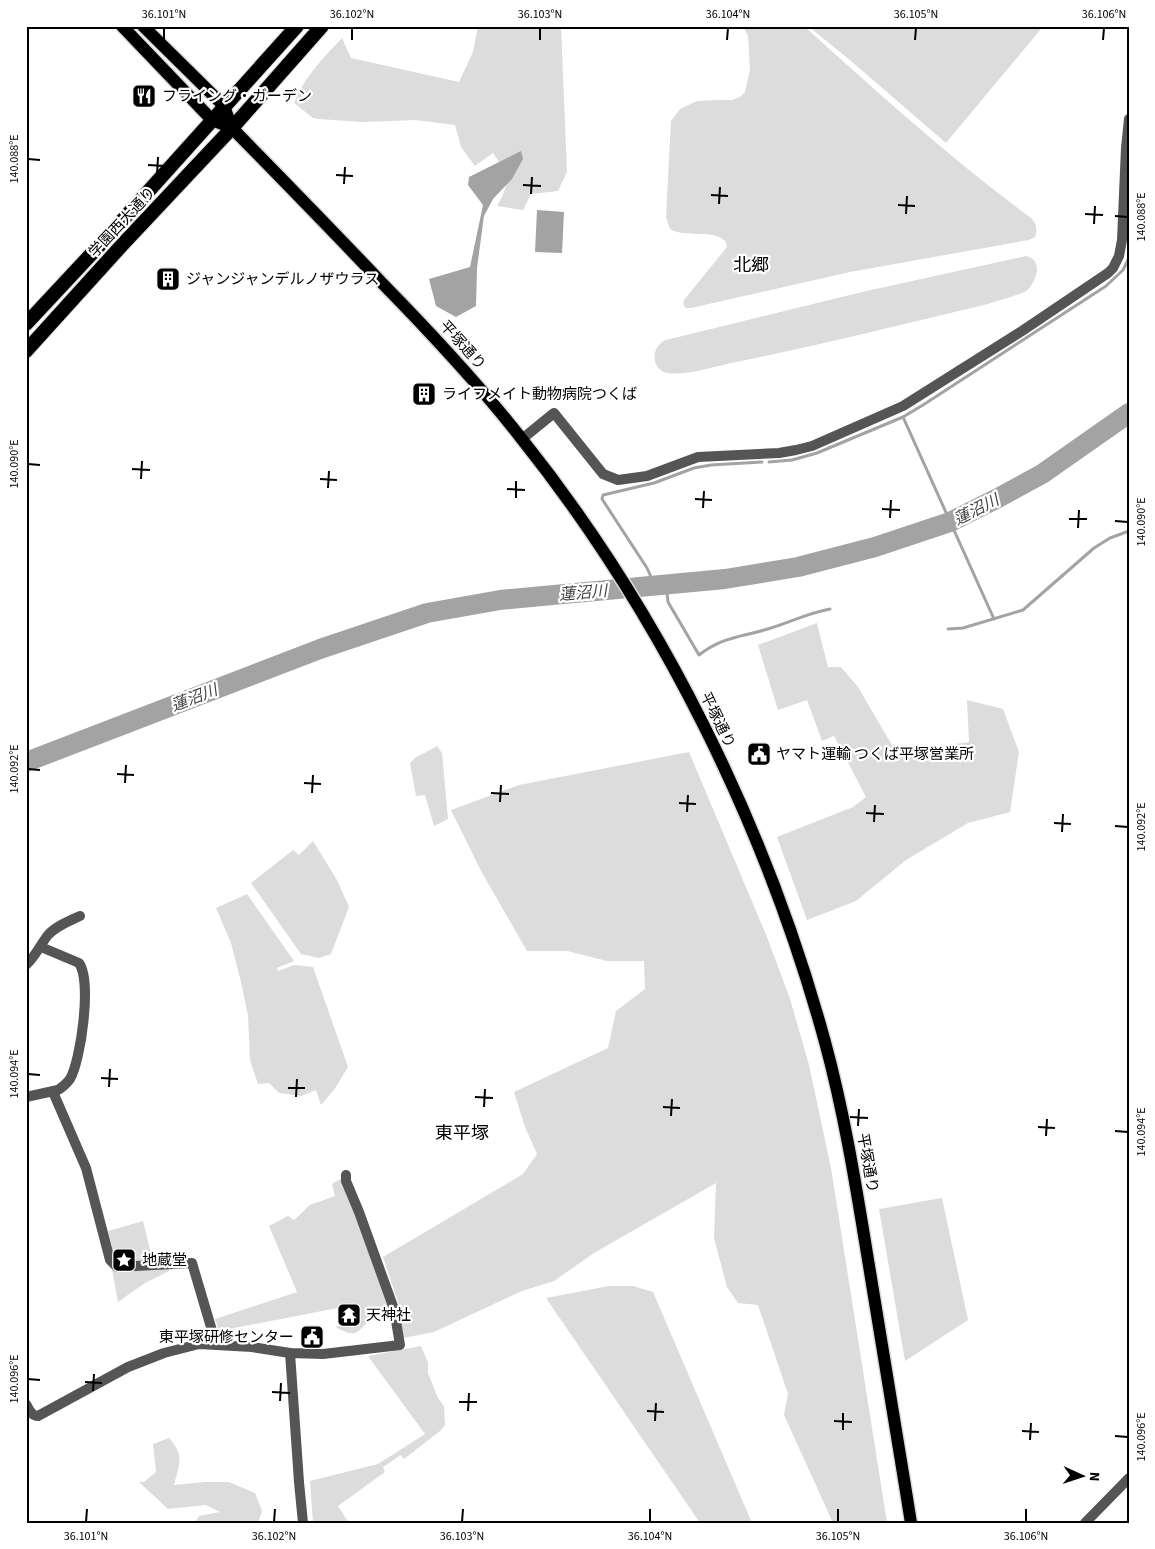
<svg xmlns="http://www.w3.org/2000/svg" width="1155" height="1549" viewBox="0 0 1155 1549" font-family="'Source Sans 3','Noto Sans JP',sans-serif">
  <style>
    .green { fill: #dcdcdc }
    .water { fill: #a3a3a3 }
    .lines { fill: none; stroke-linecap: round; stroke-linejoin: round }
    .stream { stroke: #a3a3a3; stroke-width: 3 }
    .river { stroke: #a3a3a3; stroke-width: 20 }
    .primary-casing { stroke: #dbdbdb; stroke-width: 15 }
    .trunk-casing { stroke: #dbdbdb; stroke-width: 16 }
    .minor { stroke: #555; stroke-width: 10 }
    .primary { stroke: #000; stroke-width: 12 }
    .trunk { stroke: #000; stroke-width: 14 }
    .ticks { fill: none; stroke: #000; stroke-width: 2 }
    .labels { text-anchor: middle; stroke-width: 4.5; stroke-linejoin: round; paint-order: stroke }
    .poi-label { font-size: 15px; fill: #000; stroke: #fff; text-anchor: start }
    .street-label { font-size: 15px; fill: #000; stroke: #fff }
    .water-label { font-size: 16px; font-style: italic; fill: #444; stroke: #fff }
    .quarter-label { font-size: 18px; fill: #000; stroke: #fff }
    .neatline { fill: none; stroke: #000; stroke-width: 2 }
    .ticks-label { font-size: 12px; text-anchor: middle; fill: #000 }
  </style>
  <rect width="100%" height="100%" fill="#fff"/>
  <g class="green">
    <path d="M478 26H561L567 172 558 191 531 194 523 210 497 206C511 182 509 176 493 153L475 166 461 147 455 125 415 120 364 122 318 119 313 118 294 103C304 77 324 57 342 38L351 58 459 82 473 52Z"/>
    <path d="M743 26H804C877 92 951 159 1031 218 1036 223 1038 229 1035 237L1029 240 850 272 691 308H686L683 304 684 300 727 247 726 242C714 228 687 239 670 229L666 217 671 121 680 109 697 101 718 100H732L740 97 745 92 750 69 748 36Z"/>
    <path d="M808 26H1056L1055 28 1041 29 946 143 851 61Z"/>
    <path d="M1026 256C1034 258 1037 262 1037 270 1036 277 1032 287 1026 291 1020 295 996 301 988 304 903 324 817 346 731 363 714 367 684 376 667 373 650 369 651 346 666 340L862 292Z"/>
    <path d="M817 623 828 667H841L858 687 896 752 969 742 967 700 1003 709 1019 752 1010 812 968 823 906 860 856 901 807 920 777 837 853 807 866 797 834 736 822 741 807 700 778 710 758 645Z"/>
    <path d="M437 746 442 753 448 819 434 826 425 795 416 796 410 763 415 758Z"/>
    <path d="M689 752 767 937 790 999 809 1065 831 1168 887 1523H833L784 1415 788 1394 758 1305 738 1303 727 1287 714 1238 716 1183 594 1253 554 1281 522 1291 434 1332 403 1338 398 1302 383 1257 523 1174 537 1154 525 1127 514 1092 608 1048 616 1011 645 989 644 961H607L567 951H527L481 871 451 810 519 785Z"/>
    <path d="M313 841 337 880 349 907 331 954 319 958 301 954 251 883 293 850 299 855Z"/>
    <path d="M247 894 294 961 277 968 278 971 294 965 313 967 348 1067 334 1090 321 1105 316 1090 301 1096 279 1093 269 1083 258 1084 250 1060 248 1016 241 982 231 943 216 908Z"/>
    <path d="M340 1179 349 1194 389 1302 392 1319H370C355 1336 355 1337 335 1327L356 1321 353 1305 219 1331 215 1319 297 1292 269 1226 288 1216 294 1220 310 1205 335 1196 332 1184Z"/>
    <path d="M942 1198 968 1320 905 1361 879 1209Z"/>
    <path d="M143 1221 153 1262 120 1264 115 1258 108 1231Z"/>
    <path d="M169 1268V1271L145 1283 118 1302 112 1270 122 1272Z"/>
    <path d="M609 1286H633L653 1292 752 1523H700L546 1298Z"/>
    <path d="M421 1346 428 1363V1373L438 1398 444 1406 445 1425 440 1431 404 1459 401 1455 383 1467 385 1472 338 1506 349 1523H313L310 1481 378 1464 425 1434 368 1356Z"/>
    <path d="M169 1438C185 1455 179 1465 174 1485L205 1482H229L255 1493 262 1511 258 1523H195L199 1516 220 1512 206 1505 168 1509 139 1482H144L156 1472 153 1444Z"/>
  </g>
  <g class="water">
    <path d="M521 151 523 159 512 179 493 199 484 216 477 268 476 306 456 317 436 306 429 279 470 267 483 205 468 185 469 177Z"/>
    <path d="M537 210 564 212 562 253 535 252Z"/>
  </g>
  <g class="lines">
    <g class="stream">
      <path d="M903 417 994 619"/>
      <path d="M769 462 792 460 817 453 903 417 923 405 1106 286 1123 270 1129 258"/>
      <path d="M666 584 668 602 699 655C723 636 743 637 771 628 791 622 808 613 830 609"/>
      <path d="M652 585V579L647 568 602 499 603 495 654 483 694 468 711 465 762 462"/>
      <path d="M948 629 963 628 1023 610 1094 548 1110 538 1129 531"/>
    </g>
    <path class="river" d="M26 762 320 649 427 613 500 600 725 579 798 567 875 547 950 522 998 498 1042 474 1129 413"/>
    <g class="primary-casing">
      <g id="primary">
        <path d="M122 26 212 120 232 128C282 179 333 231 382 283 431 333 478 383 521 438 661 613 766 826 825 1042 846 1119 858 1199 871 1278 884 1359 898 1441 911 1523"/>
        <path d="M143 26 224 106 232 128"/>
      </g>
    </g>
    <g class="trunk-casing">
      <g id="trunk">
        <path d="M26 324 110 234 297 26"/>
        <path d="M26 351 122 245 232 128 322 26"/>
      </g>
    </g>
    <g class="minor">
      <path d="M522 439 554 413 603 474 618 480 647 476 698 457 779 453 796 450 812 446 903 406 1022 331 1108 273 1113 268 1119 256 1122 240 1126 148 1129 119"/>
      <path d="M26 965C36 956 40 945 48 935 56 926 69 921 80 916"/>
      <path d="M53 1092 86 1168 110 1260 117 1267 192 1263 216 1344"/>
      <path d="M26 1097 58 1090C63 1087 67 1083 70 1079 81 1060 92 981 79 963L41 947"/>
      <path d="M290 1353 299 1482 303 1523"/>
      <path d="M26 1404C29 1409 31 1416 38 1416L128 1367 164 1353 199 1344 252 1347 290 1353 323 1354 400 1345 394 1309 359 1212 346 1181V1175"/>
      <path d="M1085 1523 1129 1478"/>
    </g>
    <use href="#primary" class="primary"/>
    <use href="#trunk" class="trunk"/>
  </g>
  <path class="ticks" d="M164 40V28M352 40V28M540 40V28M727 40 728 28M915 40 916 28M1103 40 1104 28M28 159 40 160M148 165 166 166M157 175 158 157M336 175 353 176M344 184 345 167M523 185 541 186M531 194 532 177M711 195 728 196M719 204 720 187M898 205 915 206M906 214 907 196M1085 214 1103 215M1115 216 1128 217M1094 224 1095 206M28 464 40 465M132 469 150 470M141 479 142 461M320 479 337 480M328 488 329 471M507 489 525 490M516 498V481M695 499 712 500M703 508 704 491M882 509 900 510M890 518 891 500M1069 519H1087M1115 521 1128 522M1078 528 1079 510M28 769 40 770M117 774 134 775M125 783 126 765M304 783 321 784M312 793 313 775M491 793 509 794M500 802 501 785M679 803 696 804M687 812 688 795M866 813 884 814M874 822 875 805M1054 823 1071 824M1115 826 1128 827M1062 832 1063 814M28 1074 40 1075M101 1078 118 1079M109 1087 110 1069M288 1088H305M296 1097 297 1079M475 1097 493 1098M484 1107 485 1089M663 1107 680 1108M671 1116 672 1099M850 1117 868 1118M858 1126 859 1109M1038 1127 1055 1128M1115 1131 1128 1132M1046 1136 1047 1119M28 1379 40 1380M85 1382 102 1383M93 1391 94 1374M272 1392 290 1393M280 1401 281 1383M459 1402H477M468 1411 469 1393M647 1411 664 1412M655 1421 656 1403M834 1421 852 1422M843 1430V1413M1022 1431 1039 1432M1115 1436 1128 1437M1030 1440 1031 1423M86 1522 87 1509M274 1522 275 1509M462 1522 463 1509M650 1522V1509M838 1522V1509M1026 1522V1509"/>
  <defs>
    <g id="restaurant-square" transform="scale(1.25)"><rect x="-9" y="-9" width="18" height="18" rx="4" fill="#000" stroke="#fff"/><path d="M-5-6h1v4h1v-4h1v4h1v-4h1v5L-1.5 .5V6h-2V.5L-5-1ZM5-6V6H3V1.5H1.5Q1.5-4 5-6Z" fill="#fff"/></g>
    <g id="building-square" transform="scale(1.25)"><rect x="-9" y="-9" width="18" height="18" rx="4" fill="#000" stroke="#fff"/><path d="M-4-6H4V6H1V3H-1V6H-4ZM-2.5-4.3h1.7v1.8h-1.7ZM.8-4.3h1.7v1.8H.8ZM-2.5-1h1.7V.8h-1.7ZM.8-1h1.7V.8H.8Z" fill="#fff"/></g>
    <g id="civic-square" transform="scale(1.25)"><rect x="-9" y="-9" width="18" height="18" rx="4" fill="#000" stroke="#fff"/><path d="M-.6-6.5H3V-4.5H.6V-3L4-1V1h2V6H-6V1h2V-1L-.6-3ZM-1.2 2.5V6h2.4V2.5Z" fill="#fff"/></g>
    <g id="sight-square" transform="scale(1.25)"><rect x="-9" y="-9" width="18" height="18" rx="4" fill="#000" stroke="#fff"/><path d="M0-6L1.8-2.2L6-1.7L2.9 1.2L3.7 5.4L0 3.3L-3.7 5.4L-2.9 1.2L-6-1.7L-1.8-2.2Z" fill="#fff"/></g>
    <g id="temple-square" transform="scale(1.25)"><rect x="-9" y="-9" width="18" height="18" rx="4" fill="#000" stroke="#fff"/><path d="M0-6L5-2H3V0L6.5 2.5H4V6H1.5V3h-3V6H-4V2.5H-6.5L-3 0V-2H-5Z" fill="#fff"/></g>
  </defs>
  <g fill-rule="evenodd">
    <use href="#restaurant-square" x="144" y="96"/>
    <use href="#building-square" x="168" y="279"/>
    <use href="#building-square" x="424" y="394"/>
    <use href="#civic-square" x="759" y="754"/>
    <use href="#sight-square" x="124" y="1260"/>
    <use href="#temple-square" x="349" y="1315"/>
    <use href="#civic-square" x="312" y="1337"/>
  </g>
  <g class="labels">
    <g class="poi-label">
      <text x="162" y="101">フライング・ガーデン</text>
      <text x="186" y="284">ジャンジャンデルノザウラス</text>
      <text x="442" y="399">ライフメイト動物病院つくば</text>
      <text x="776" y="759">ヤマト運輸 つくば平塚営業所</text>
      <text x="142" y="1265">地蔵堂</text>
      <text x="366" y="1320">天神社</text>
      <text x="294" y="1342" text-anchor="end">東平塚研修センター</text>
    </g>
    <g class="street-label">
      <text transform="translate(122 222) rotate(-47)" y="5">学園西大通り</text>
      <text transform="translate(463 345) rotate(48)" y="5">平塚通り</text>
      <text transform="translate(718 720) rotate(64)" y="5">平塚通り</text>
      <text transform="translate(868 1163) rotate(80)" y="5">平塚通り</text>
    </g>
    <g class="water-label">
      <text transform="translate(976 509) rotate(-27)" y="6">蓮沼川</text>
      <text transform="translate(583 592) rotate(-5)" y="6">蓮沼川</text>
      <text transform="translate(194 697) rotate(-21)" y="6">蓮沼川</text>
    </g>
    <g class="quarter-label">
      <text x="751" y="271">北郷</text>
      <text x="462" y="1139">東平塚</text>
    </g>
  </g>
  <rect width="1155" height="1549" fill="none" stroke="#ffffff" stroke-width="55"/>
  <g transform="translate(1082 1476) rotate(93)" stroke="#ffffff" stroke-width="4" paint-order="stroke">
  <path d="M0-4L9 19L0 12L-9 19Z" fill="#000000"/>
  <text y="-8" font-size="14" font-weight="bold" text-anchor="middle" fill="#000000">N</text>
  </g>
  <rect x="28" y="28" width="1100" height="1494" class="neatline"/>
  <g class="ticks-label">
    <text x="164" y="18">36.101°N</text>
    <text x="352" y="18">36.102°N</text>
    <text x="540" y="18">36.103°N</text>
    <text x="728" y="18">36.104°N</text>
    <text x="916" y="18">36.105°N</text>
    <text x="1104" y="18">36.106°N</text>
    <text transform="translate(14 159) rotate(-90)" y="4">140.088°E</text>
    <text transform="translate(1141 217) rotate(-90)" y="4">140.088°E</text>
    <text transform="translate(14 464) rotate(-90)" y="4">140.090°E</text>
    <text transform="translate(1141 522) rotate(-90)" y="4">140.090°E</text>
    <text transform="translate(14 769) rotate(-90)" y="4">140.092°E</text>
    <text transform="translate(1141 827) rotate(-90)" y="4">140.092°E</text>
    <text transform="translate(14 1074) rotate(-90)" y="4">140.094°E</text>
    <text transform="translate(1141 1132) rotate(-90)" y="4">140.094°E</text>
    <text transform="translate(14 1379) rotate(-90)" y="4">140.096°E</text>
    <text transform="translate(1141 1437) rotate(-90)" y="4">140.096°E</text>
    <text x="86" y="1540">36.101°N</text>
    <text x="274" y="1540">36.102°N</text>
    <text x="462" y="1540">36.103°N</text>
    <text x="650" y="1540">36.104°N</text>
    <text x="838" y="1540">36.105°N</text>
    <text x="1026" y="1540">36.106°N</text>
  </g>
</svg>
